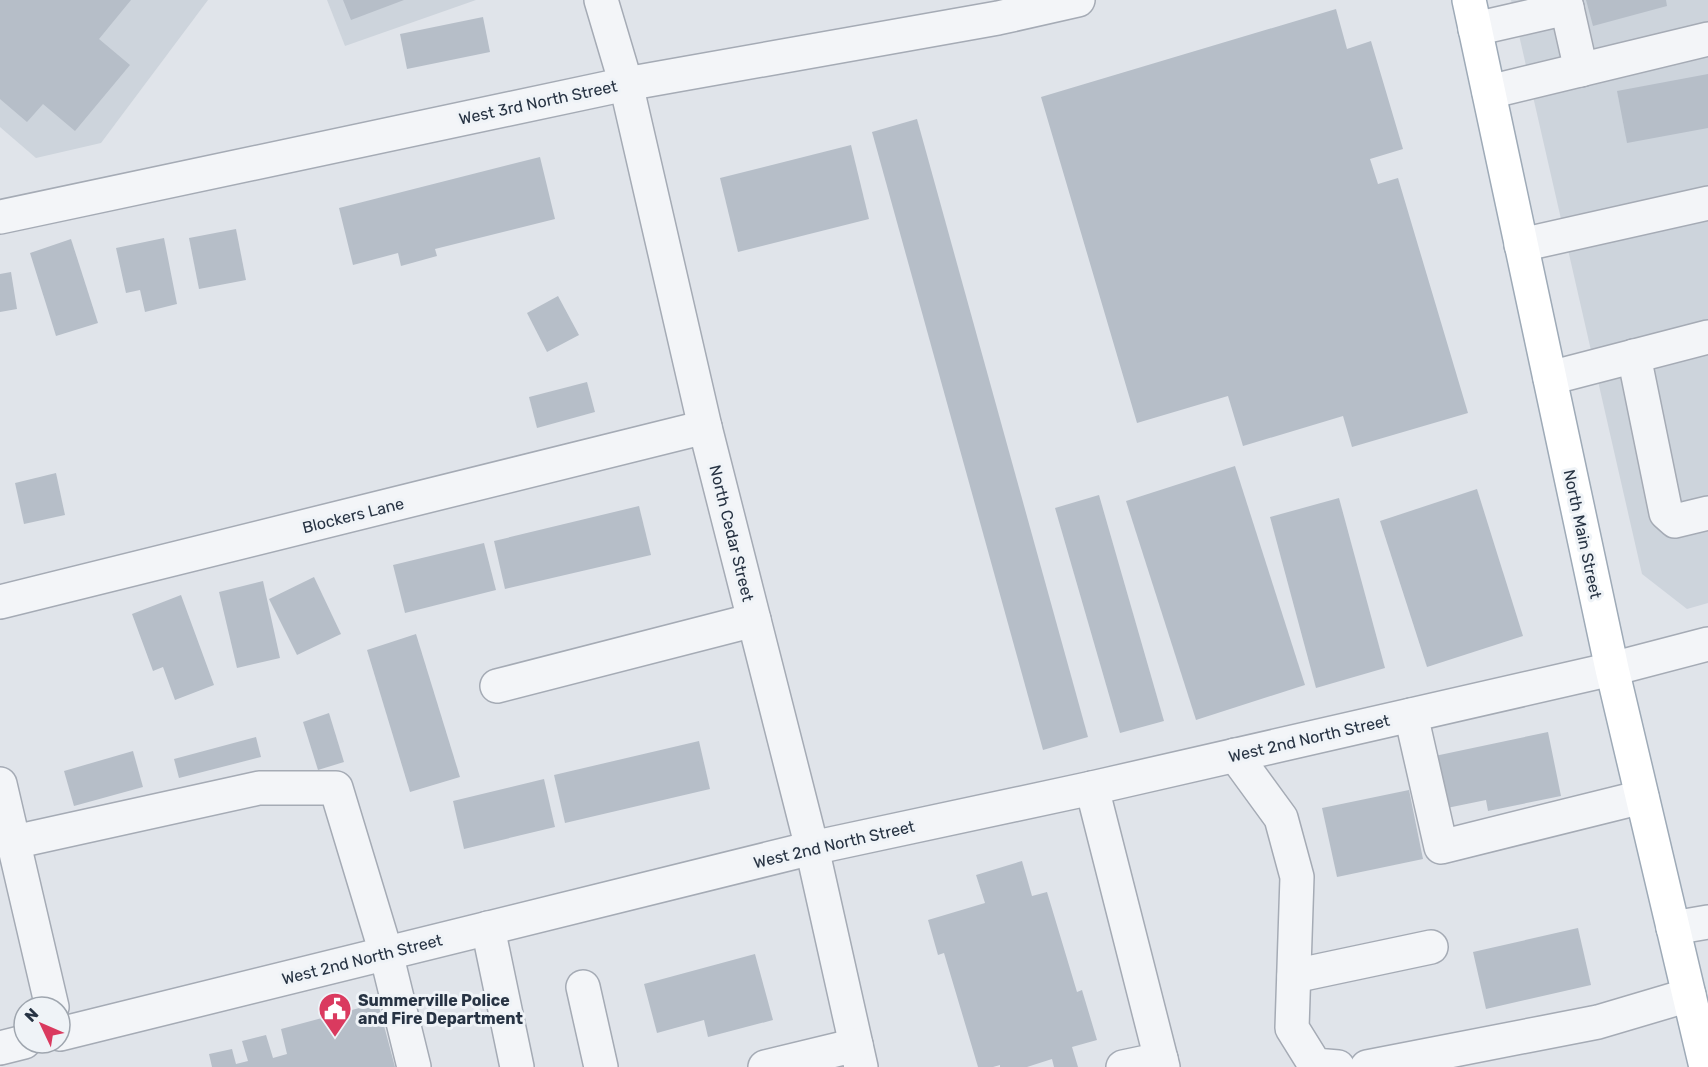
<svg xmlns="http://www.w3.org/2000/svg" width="1708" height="1067" viewBox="0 0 1708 1067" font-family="Rubik,sans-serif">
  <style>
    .built { fill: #cdd4dc }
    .building { fill: #b6bec8 }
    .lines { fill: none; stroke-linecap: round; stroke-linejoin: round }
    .minor-casing { stroke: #a5abb5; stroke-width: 36 }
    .major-casing { stroke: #9eaab7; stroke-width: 36 }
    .minor { stroke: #f3f5f8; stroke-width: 33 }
    .major { stroke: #fff; stroke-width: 33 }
    .labels { text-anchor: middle; stroke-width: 6; stroke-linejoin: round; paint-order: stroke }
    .street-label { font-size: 16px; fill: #273343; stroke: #eff3f7 }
    .poi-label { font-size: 16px; font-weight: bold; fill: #273343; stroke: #eff3f7; text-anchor: start }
  </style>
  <rect width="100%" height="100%" fill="#e0e4ea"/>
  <g class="built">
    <path d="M0 0H208L101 143 36 158 0 127Z"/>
    <path d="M327 0H476L345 46Z"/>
    <path d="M1511 0H1708V603L1687 609 1642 574Z"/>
  </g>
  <g class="building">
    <path d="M0 0H131L99 39 130 65 75 131 43 104 27 122 0 99Z"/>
    <path d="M343 0H404L351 20Z"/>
    <path d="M1586 0H1666L1667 6 1593 26Z"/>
    <path d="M1336 9 1347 49 1371 41 1403 149 1370 159 1378 184 1398 178 1468 413 1352 447 1343 416 1243 446 1228 396 1137 423 1041 97Z"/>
    <path d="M483 17 490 52 407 69 400 34Z"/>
    <path d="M1708 74V128L1627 143 1617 91Z"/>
    <path d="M917 119 1088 737 1043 750 872 132Z"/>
    <path d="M851 145 869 219 738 252 720 178Z"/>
    <path d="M540 157 555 219 435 249 437 256 401 266 398 253 353 265 339 208Z"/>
    <path d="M236 229 246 280 199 289 189 238Z"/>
    <path d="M164 238 177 304 145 312 140 290 126 293 116 248Z"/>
    <path d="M71 239 98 323 56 336 30 253Z"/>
    <path d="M11 272 17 309 0 312V274Z"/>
    <path d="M558 296 579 335 547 352 527 313Z"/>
    <path d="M587 382 595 412 537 428 529 397Z"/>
    <path d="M1235 466 1305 685 1196 720 1126 501Z"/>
    <path d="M56 473 65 515 24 524 15 483Z"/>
    <path d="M1477 489 1523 636 1427 667 1380 521Z"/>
    <path d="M1099 495 1164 721 1120 733 1055 508Z"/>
    <path d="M1339 498 1385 668 1316 688 1270 517Z"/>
    <path d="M639 506 651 555 505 589 494 541Z"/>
    <path d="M484 543 496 590 405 613 393 565Z"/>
    <path d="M314 577 341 634 297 655 269 599Z"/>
    <path d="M263 581 280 658 237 668 219 592Z"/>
    <path d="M181 595 214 685 175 700 163 667 153 671 132 614Z"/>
    <path d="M416 634 460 777 410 792 367 650Z"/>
    <path d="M329 713 344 762 318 770 303 722Z"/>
    <path d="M1548 732 1561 796 1488 811 1486 800 1442 809 1430 757Z"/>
    <path d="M256 737 261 757 179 778 174 759Z"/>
    <path d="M699 741 710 789 565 823 554 775Z"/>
    <path d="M133 751 143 787 74 806 64 771Z"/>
    <path d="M544 779 555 827 464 849 453 801Z"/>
    <path d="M1409 790 1423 859 1337 877 1322 808Z"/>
    <path d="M1022 861 1032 896 1047 892 1077 992 1082 990 1097 1040 1072 1047 1078 1067H1054L1052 1059 1027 1067H1000V1065L993 1067H978L944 953 938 955 928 920 985 903 976 875Z"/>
    <path d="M1578 928 1591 985 1486 1009 1473 952Z"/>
    <path d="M755 954 773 1020 708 1037 704 1020 657 1033 644 984Z"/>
    <path d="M378 1003 395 1067H212L209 1054 232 1049 236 1064 248 1061 242 1041 266 1035 273 1058 287 1054 281 1029Z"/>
  </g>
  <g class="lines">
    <g class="minor-casing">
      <g id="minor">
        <path d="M601 0 626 84 705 427 812 848 861 1067"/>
        <path d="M1567 8 1581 70"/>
        <path d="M1475 29 1567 8 1565 0"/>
        <path d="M1489 92 1708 39"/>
        <path d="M0 217 626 84 998 18 1078 0"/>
        <path d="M1521 245 1708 203"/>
        <path d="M1634 356 1666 513 1675 521 1708 513"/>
        <path d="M1550 378 1708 337"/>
        <path d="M0 602 705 427"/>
        <path d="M497 686 754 620"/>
        <path d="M1411 715 1441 847 1642 797"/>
        <path d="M1235 755 1281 818 1297 877 1292 1028 1315 1065 1338 1067"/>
        <path d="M0 784 52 1007"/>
        <path d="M1092 788 1163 1067"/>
        <path d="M14 842 259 788H336L386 953 414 1067"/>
        <path d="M488 928 517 1067"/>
        <path d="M1673 928 1708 922"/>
        <path d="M1294 976 1431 947"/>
        <path d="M583 987 601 1067"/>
        <path d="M60 1034 812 848 1092 788 1612 669 1708 644"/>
        <path d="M0 1048 24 1042"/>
        <path d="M765 1067 856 1045"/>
        <path d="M1123 1067 1161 1059"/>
        <path d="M1367 1067 1598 1022 1689 995"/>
      </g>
    </g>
    <g class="major-casing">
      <path id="major" d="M1469 0 1612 669 1706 1067"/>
    </g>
    <use href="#minor" class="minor"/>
    <use href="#major" class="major"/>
  </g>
  <defs>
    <g id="civic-pin" transform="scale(1.725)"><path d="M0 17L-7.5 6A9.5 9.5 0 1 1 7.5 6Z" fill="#da3a5f" stroke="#eff3f7"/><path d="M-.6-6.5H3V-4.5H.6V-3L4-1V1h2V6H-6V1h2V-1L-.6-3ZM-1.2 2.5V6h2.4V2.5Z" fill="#fff"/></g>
  </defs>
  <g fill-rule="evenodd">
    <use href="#civic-pin" x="335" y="1009"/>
  </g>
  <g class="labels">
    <g class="street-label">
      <text transform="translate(538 102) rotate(-12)" y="6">West 3rd North Street</text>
      <text transform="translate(353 515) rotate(-14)" y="6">Blockers Lane</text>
      <text transform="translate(732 533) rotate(76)" y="6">North Cedar Street</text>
      <text transform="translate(1583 534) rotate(78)" y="6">North Main Street</text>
      <text transform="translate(1309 738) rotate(-13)" y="6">West 2nd North Street</text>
      <text transform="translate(834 844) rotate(-13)" y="6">West 2nd North Street</text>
      <text transform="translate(362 959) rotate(-14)" y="6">West 2nd North Street</text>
    </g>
    <g class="poi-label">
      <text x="358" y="1006">Summerville Police<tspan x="358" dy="18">and Fire Department</tspan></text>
    </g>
  </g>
  <g transform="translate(42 1025) rotate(314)"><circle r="28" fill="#eff3f7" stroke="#9fa6af" stroke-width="1.5"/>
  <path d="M0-4.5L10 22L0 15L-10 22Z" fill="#da3a5f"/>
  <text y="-9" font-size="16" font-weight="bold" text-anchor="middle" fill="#273343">N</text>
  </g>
</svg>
